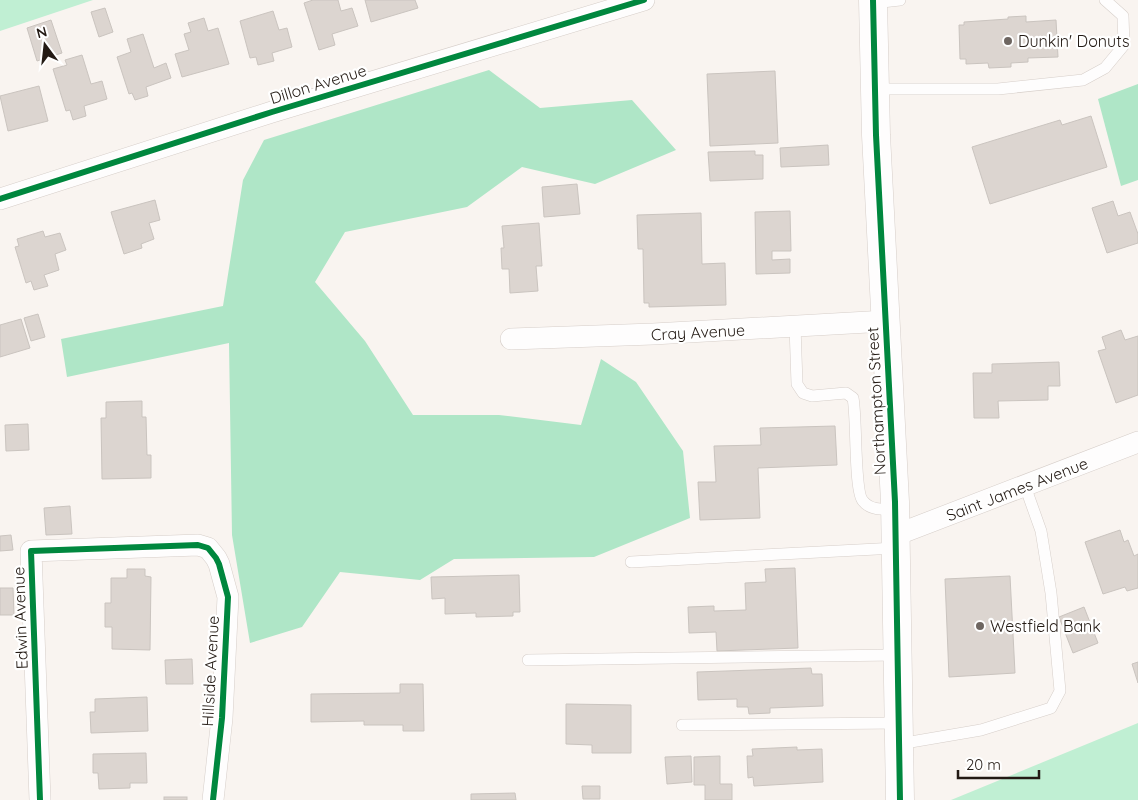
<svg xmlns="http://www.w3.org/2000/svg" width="1138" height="800" viewBox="0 0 1138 800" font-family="Quicksand,sans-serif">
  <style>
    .green { fill: #c0efd3 }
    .forest { fill: #afe6c7 }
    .building { fill: #dcd5d0; stroke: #cac4bf }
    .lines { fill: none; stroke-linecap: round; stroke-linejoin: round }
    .service-casing { stroke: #d6cec9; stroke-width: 12 }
    .minor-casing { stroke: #d6cec9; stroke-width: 22 }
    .primary-casing { stroke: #d6cec9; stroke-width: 29 }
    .service { stroke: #fefdfd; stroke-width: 11 }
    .minor { stroke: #fefdfd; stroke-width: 21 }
    .primary { stroke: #fefdfd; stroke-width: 28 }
    .cycleway-casing { stroke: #fff; stroke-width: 9 }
    .cycleway { stroke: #00873e; stroke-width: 6 }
    .poi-dot { fill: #6e6661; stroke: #fff; stroke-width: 2 }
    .labels { text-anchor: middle; stroke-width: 4.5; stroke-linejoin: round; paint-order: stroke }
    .poi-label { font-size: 16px; fill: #231a14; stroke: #fff; text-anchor: start }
    .street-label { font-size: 16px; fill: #231a14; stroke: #fff }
  </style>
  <rect width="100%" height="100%" fill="#f9f4f0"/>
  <g class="green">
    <path d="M0 0H93L0 31Z"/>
    <path d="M1138 723V800H951Z"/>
  </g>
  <g class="forest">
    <path d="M489 70 540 108 632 100 676 150 595 184 522 167 467 207 345 232 315 282 365 341 413 415H499L581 425 601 359 636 382 683 451 690 518 594 557 454 559 420 580 340 572 302 627 250 643 232 535 229 343 67 377 61 339 223 306 243 180 264 140Z"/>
    <path d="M1138 84V180L1121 186 1098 99Z"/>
  </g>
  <g class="building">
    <path d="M313 0H338L341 11 352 8 358 26 332 34 335 45 319 50 304 3Z"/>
    <path d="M365 0H415L418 8 371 22Z"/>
    <path d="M105 8 113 32 99 37 91 12Z"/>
    <path d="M273 11 279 30 287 28 292 47 272 53 274 61 258 65 256 57 250 58 240 21Z"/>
    <path d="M1026 16V22L1056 20 1058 57 1028 58V62L1011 63V67L989 68 988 63 966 64V59H960L959 25H964V22L1008 19V17Z"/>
    <path d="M204 18 208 31 218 28 229 64 182 77 175 54 189 50 184 34 191 32 188 23Z"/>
    <path d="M51 20 62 53 37 61 27 28Z"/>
    <path d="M143 34 154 68 166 63 171 78 146 87 148 96 135 100 132 93 129 94 117 57 131 52 127 39Z"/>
    <path d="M82 55 91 84 102 81 107 99 84 106 86 116 73 120 70 110 66 111 53 69 67 65 65 60Z"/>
    <path d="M775 71 778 143 710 146 707 74Z"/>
    <path d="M39 86 48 121 8 131 0 96Z"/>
    <path d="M1091 116 1107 167 990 204 972 147 1060 120 1062 125Z"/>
    <path d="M828 145 829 165 781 167 780 148Z"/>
    <path d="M755 151V155H763V179L710 181 708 152Z"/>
    <path d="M577 184 580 214 544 217 542 187Z"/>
    <path d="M155 200 160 220 149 223 154 239 141 244 142 248 124 254 111 212Z"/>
    <path d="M1113 201 1118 216 1130 212 1138 234V243L1107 253 1092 208Z"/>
    <path d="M790 211 791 251H772V260L790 259V273L756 274 755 212Z"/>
    <path d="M701 213 702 264 725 263 726 305 649 307V303H644L643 249H638L637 215Z"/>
    <path d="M539 223 542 266H536L538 291 510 293 509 269H502L501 248H504L502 226Z"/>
    <path d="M43 231 45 237 60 233 66 250 55 254 59 270 44 275 48 286 34 290 31 281 26 283 15 247 19 246 17 239Z"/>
    <path d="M38 314 45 337 31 341 24 318Z"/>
    <path d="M21 319 30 348 0 357V325Z"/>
    <path d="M1121 330 1125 340 1138 336V395L1116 403 1098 351 1106 349 1102 337Z"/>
    <path d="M1059 362 1060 386H1048V400L998 401 999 418H974L973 373H992V364Z"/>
    <path d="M142 401V417H146L147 455H151V478L102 479 101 418H106V402Z"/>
    <path d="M28 424 29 450 6 451 5 425Z"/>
    <path d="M835 426 837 465 758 468 760 518 700 520 698 482H716L714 446 761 445 760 428Z"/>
    <path d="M70 506 72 534 46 535 44 508Z"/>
    <path d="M1120 530 1124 542 1128 540 1134 556 1138 554V588L1127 591 1125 587 1103 594 1085 542Z"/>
    <path d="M11 535 13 550 0 551V536Z"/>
    <path d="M795 568 798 648 717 651 716 632 689 633 688 607 714 606V611L746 610 745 583 766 582 765 569Z"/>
    <path d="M127 569H145V576L151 577 150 650 112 649V627H105V603H111V578H127Z"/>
    <path d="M519 575 520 612H513V616L476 617V613L445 614V598L432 599 431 577Z"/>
    <path d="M1010 576 1015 673 949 677 945 579Z"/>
    <path d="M0 588H13L14 615H0Z"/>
    <path d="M1084 607 1098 643 1073 653 1059 617Z"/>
    <path d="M192 659 193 684H166L165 660Z"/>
    <path d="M1138 662V683L1132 664Z"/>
    <path d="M811 668 812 674H822L823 706 770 708V713L749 714 748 707H737V699L698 700 697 672Z"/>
    <path d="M400 684H423L424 731H403V725H364V721L311 722V694L400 693Z"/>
    <path d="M147 697 148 731 91 733 90 712H95V699Z"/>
    <path d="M566 704 631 705V753H592V745L566 744Z"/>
    <path d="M797 747V750L822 749 823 782 754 786 753 777 748 778 747 756H753L752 749Z"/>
    <path d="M146 753 147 783H130V788L99 789 98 773H93V754Z"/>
    <path d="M691 756 692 782 667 784 665 757Z"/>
    <path d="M720 756V784H732V800H705V785H694V757Z"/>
    <path d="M582 786H600V799H583Z"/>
    <path d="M515 793 516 800H471V794Z"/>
    <rect x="164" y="797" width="23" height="3"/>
  </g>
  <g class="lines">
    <g class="service-casing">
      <g id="service">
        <path d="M873 3 900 0"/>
        <path d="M875 89H998L1083 80 1105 68 1124 45 1123 16 1105 0"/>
        <path d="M795 326 797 384 803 393 812 396 846 393 853 398C857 417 854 492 863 501 871 511 884 509 895 509"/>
        <path d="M631 562 896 548"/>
        <path d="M528 660 897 655"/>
        <path d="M682 725 899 723"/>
        <path d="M899 744 981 730 1051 708 1060 691 1051 593 1041 531 1025 486"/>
      </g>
    </g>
    <g class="minor-casing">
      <g id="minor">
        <path d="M0 199 272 112 644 0"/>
        <path d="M511 339 653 334 886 321"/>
        <path d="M896 535 1138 442"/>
        <path d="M40 800 31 551 198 545 208 548 216 558 219 564 228 597 222 718 213 800"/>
      </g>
    </g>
    <g class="primary-casing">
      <path id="primary" d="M873 0 876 135 895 502 900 800"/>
    </g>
    <use href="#service" class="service"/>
    <use href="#minor" class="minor"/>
    <use href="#primary" class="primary"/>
    <g class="cycleway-casing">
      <g id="cycleway">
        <path d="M873 0 876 135 895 502 900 800"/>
        <path d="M0 199 272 112 644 0"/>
        <path d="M40 800 31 551 198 545 208 548 216 558 219 564 228 597 222 718 213 800"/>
      </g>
    </g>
    <use href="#cycleway" class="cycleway"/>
  </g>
  <g class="poi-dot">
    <circle cx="1008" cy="41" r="5"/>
    <circle cx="980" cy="626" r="5"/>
  </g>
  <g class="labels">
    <g class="poi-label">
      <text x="1018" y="47">Dunkin' Donuts</text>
      <text x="990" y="632">Westfield Bank</text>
    </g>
    <g class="street-label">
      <text transform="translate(318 84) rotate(-17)" y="6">Dillon Avenue</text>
      <text transform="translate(698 332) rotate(-3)" y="6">Cray Avenue</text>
      <text transform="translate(876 401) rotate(-93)" y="6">Northampton Street</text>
      <text transform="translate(1017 489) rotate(-21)" y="6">Saint James Avenue</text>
      <text transform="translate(20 618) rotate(-92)" y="6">Edwin Avenue</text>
      <text transform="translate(210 671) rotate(-87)" y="6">Hillside Avenue</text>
    </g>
  </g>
  <g transform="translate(45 45) rotate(345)" stroke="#ffffff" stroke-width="4" paint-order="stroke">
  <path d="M0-4L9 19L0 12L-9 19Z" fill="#231a14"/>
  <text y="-8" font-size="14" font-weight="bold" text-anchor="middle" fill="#231a14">N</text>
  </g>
  <path d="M958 770v8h81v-8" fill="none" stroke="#231a14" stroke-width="2.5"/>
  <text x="966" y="770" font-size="15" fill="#231a14" stroke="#ffffff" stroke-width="4" paint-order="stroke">20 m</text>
</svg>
